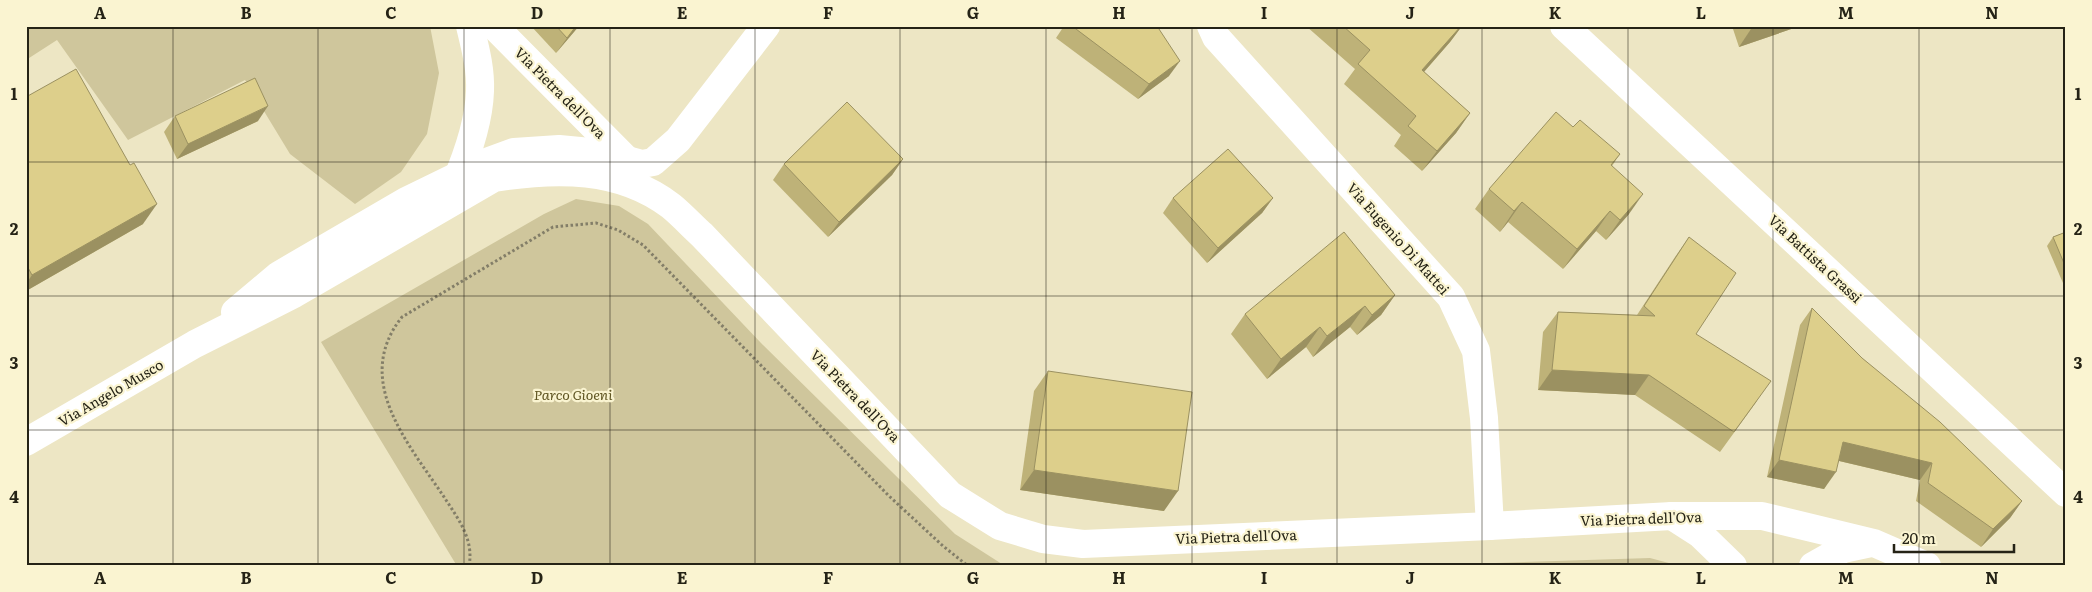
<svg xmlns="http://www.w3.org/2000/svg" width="2092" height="592" viewBox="0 0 2092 592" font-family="Literata,serif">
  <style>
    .green { fill: #cfc69c }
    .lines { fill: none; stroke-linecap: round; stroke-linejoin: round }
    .path { stroke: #837e68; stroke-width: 3; stroke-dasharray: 2.5 2.5; stroke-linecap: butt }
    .minor { stroke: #fff; stroke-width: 28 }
    .major { stroke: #fff; stroke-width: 28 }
    .wall { fill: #beb278 }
    .shaded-wall { fill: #9b9161 }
    .building { fill: #ddcf8b; stroke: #9b9161 }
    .grid { fill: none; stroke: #252316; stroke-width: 1; stroke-opacity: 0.55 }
    .labels { text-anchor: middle; stroke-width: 4.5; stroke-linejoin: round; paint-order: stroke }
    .street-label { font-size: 14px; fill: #252316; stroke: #faf4d1 }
    .park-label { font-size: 14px; font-style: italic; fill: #5f5522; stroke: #faf4d1 }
    .neatline { fill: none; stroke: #252316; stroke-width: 2 }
    .grid-label { font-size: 16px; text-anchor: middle; font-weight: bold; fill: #252316 }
  </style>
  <rect width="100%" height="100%" fill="#ede6c4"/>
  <g class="green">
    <path d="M26 26H430L439 73 427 134 401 172 355 204 290 154 245 80 128 140 57 40 26 60Z"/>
    <path d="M576 199 619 206 648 224 761 343 955 534 1005 566H457L321 342 544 214Z"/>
    <path d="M1650 558 1680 566H1421L1434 565Z"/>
  </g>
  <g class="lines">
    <path class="path" d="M469 566C474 540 459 520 446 500 410 445 351 381 402 317L553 227 596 223 618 230 643 245 889 496 943 546 968 566"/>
    <path class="minor" d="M1211 26 1216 37 1451 297 1476 351 1484 418 1490 526"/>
    <g class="major">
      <path d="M494 26 627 160"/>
      <path d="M1564 26 2066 493"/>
      <path d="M455 184C467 156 479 122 480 91 481 69 475 47 470 26"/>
      <path d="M235 312 279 275 406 201 484 163 514 152 559 149 601 153 642 164 653 162 678 140 766 26"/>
      <path d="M26 442 195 344 294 294 494 178C556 168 620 167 671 206 682 215 692 226 702 235L950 495 1000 526 1043 539 1083 544 1490 526 1672 516H1762L1874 543 1927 566"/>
      <path d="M1672 516 1700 534 1733 566"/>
      <path d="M1813 566 1843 549 1871 543"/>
    </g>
  </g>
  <g class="wall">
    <path d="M531 26H579L556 53Z"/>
    <path d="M1064 26H1157L1169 76 1138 99 1056 38Z"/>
    <path d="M1306 26H1462L1450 42 1424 72 1470 113 1456 133 1422 171 1394 146 1401 135 1344 84 1355 69Z"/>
    <path d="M1732 26H1800L1739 47Z"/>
    <path d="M26 97 143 224 26 291Z"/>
    <path d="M175 116 258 121 177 159 164 132Z"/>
    <path d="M1573 127 1620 154 1612 166 1629 214 1606 240 1596 231 1563 269 1508 222 1500 232 1475 209 1489 189Z"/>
    <path d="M903 159 892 175 828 237 773 180 784 164Z"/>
    <path d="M1173 198H1273L1262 213 1207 263 1163 213Z"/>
    <path d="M2066 232V290L2047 246 2053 237Z"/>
    <path d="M1689 237 1696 334 1757 401 1720 452 1635 395 1538 390 1543 332 1558 312 1637 315 1675 257Z"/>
    <path d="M1395 295 1381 315 1357 335 1350 327 1313 357 1306 347 1267 379 1231 334 1245 314Z"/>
    <path d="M1812 308 1862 358 2022 501 2010 518 1981 547 1916 501 1920 480 1839 461 1824 489 1767 477 1800 325Z"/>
    <path d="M1048 371 1164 511 1020 490 1034 391Z"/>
  </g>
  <g class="shaded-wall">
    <path d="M576 26H579L556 53 567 38Z"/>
    <path d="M1461 26H1462L1450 42 1408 90 1422 70Z"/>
    <path d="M1753 26H1800L1739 47Z"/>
    <path d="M1180 61 1169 76 1138 99 1149 84Z"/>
    <path d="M268 106 258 121 177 159 188 144Z"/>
    <path d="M1470 113 1456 133 1422 171 1437 151Z"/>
    <path d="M903 159 892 175 828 237 839 222Z"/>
    <path d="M1643 194 1629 214 1606 240 1620 220Z"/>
    <path d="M1273 198 1262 213 1207 263 1218 248Z"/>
    <path d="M1522 202 1508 222 1500 232 1514 211Z"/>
    <path d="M157 204 143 224 26 291V284L32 275Z"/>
    <path d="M1610 211 1596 231 1563 269 1577 249Z"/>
    <path d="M1395 295 1381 315 1357 335 1372 315Z"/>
    <path d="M1365 306 1350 327 1313 357 1327 336Z"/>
    <path d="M1320 327 1306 347 1267 379 1281 359Z"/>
    <path d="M1552 370 1649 375 1635 395 1538 390Z"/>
    <path d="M1843 442 1932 463 1920 480 1831 459Z"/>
    <path d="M1779 460 1836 472 1824 489 1767 477Z"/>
    <path d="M1034 470 1178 491 1164 511 1020 490Z"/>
    <path d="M2022 501 2010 518 1981 547 1993 529Z"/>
  </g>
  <g class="building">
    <path d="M556 26H576L567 38Z"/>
    <path d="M1072 26H1157L1180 61 1149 84Z"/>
    <path d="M1343 26H1461L1422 70 1470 113 1437 151 1408 126 1416 116 1358 64 1370 50Z"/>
    <path d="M76 69 130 165 134 163 157 204 32 275 26 264V97Z"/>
    <path d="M255 78 268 106 188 144 175 116Z"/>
    <path d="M847 102 903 159 839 222 784 164Z"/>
    <path d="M1556 112 1573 127 1580 120 1620 154 1611 165 1643 194 1620 220 1610 211 1577 249 1522 202 1514 211 1489 189Z"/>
    <path d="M1228 149 1273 198 1218 248 1173 198Z"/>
    <path d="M1344 232 1395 295 1372 315 1365 306 1327 336 1320 327 1281 359 1245 314Z"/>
    <path d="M2066 232V268L2053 237Z"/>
    <path d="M1689 237 1736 273 1696 334 1771 381 1734 432 1649 375 1552 370 1558 312 1655 316 1644 306Z"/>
    <path d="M1812 308 1862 358 1940 422 2022 501 1993 529 1928 483 1932 463 1843 442 1836 472 1779 460Z"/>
    <path d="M1048 371 1192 392 1178 491 1034 470Z"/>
  </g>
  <path class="grid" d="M173 26V566M318 26V566M464 26V566M610 26V566M755 26V566M900 26V566M1046 26V566M1192 26V566M1337 26V566M1482 26V566M1628 26V566M1773 26V566M1919 26V566M26 162H2066M26 296H2066M26 430H2066"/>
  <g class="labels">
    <g class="street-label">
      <text transform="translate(560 93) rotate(45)" y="5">Via Pietra dell'Ova</text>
      <text transform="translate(1398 239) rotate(48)" y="5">Via Eugenio Di Mattei</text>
      <text transform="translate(1815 259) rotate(43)" y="5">Via Battista Grassi</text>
      <text transform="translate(111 393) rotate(-30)" y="5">Via Angelo Musco</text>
      <text transform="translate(855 396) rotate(46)" y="5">Via Pietra dell'Ova</text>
      <text transform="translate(1641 519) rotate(-2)" y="5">Via Pietra dell'Ova</text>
      <text transform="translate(1236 537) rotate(-2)" y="5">Via Pietra dell'Ova</text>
    </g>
    <g class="park-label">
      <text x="573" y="400">Parco Gioeni</text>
    </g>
  </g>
  <rect width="2092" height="592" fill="none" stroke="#faf4d1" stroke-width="55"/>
  <path d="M1894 544v8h120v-8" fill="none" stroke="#252316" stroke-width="2.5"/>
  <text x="1902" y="544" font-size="15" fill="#252316" stroke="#faf4d1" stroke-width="4" paint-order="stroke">20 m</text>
  <rect x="28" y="28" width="2036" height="536" class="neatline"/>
  <g class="grid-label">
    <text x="100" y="19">A</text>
    <text x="246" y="19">B</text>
    <text x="391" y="19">C</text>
    <text x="537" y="19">D</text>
    <text x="682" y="19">E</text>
    <text x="828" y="19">F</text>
    <text x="973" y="19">G</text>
    <text x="1119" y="19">H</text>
    <text x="1264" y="19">I</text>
    <text x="1410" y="19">J</text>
    <text x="1555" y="19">K</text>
    <text x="1701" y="19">L</text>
    <text x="1846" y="19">M</text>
    <text x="1992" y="19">N</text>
    <text x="14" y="100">1</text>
    <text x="2078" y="100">1</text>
    <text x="14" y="235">2</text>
    <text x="2078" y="235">2</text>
    <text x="14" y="369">3</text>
    <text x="2078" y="369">3</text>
    <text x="14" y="503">4</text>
    <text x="2078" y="503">4</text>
    <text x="100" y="584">A</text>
    <text x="246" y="584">B</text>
    <text x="391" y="584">C</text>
    <text x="537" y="584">D</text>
    <text x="682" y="584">E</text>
    <text x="828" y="584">F</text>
    <text x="973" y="584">G</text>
    <text x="1119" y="584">H</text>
    <text x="1264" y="584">I</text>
    <text x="1410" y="584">J</text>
    <text x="1555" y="584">K</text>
    <text x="1701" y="584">L</text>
    <text x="1846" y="584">M</text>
    <text x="1992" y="584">N</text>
  </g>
</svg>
